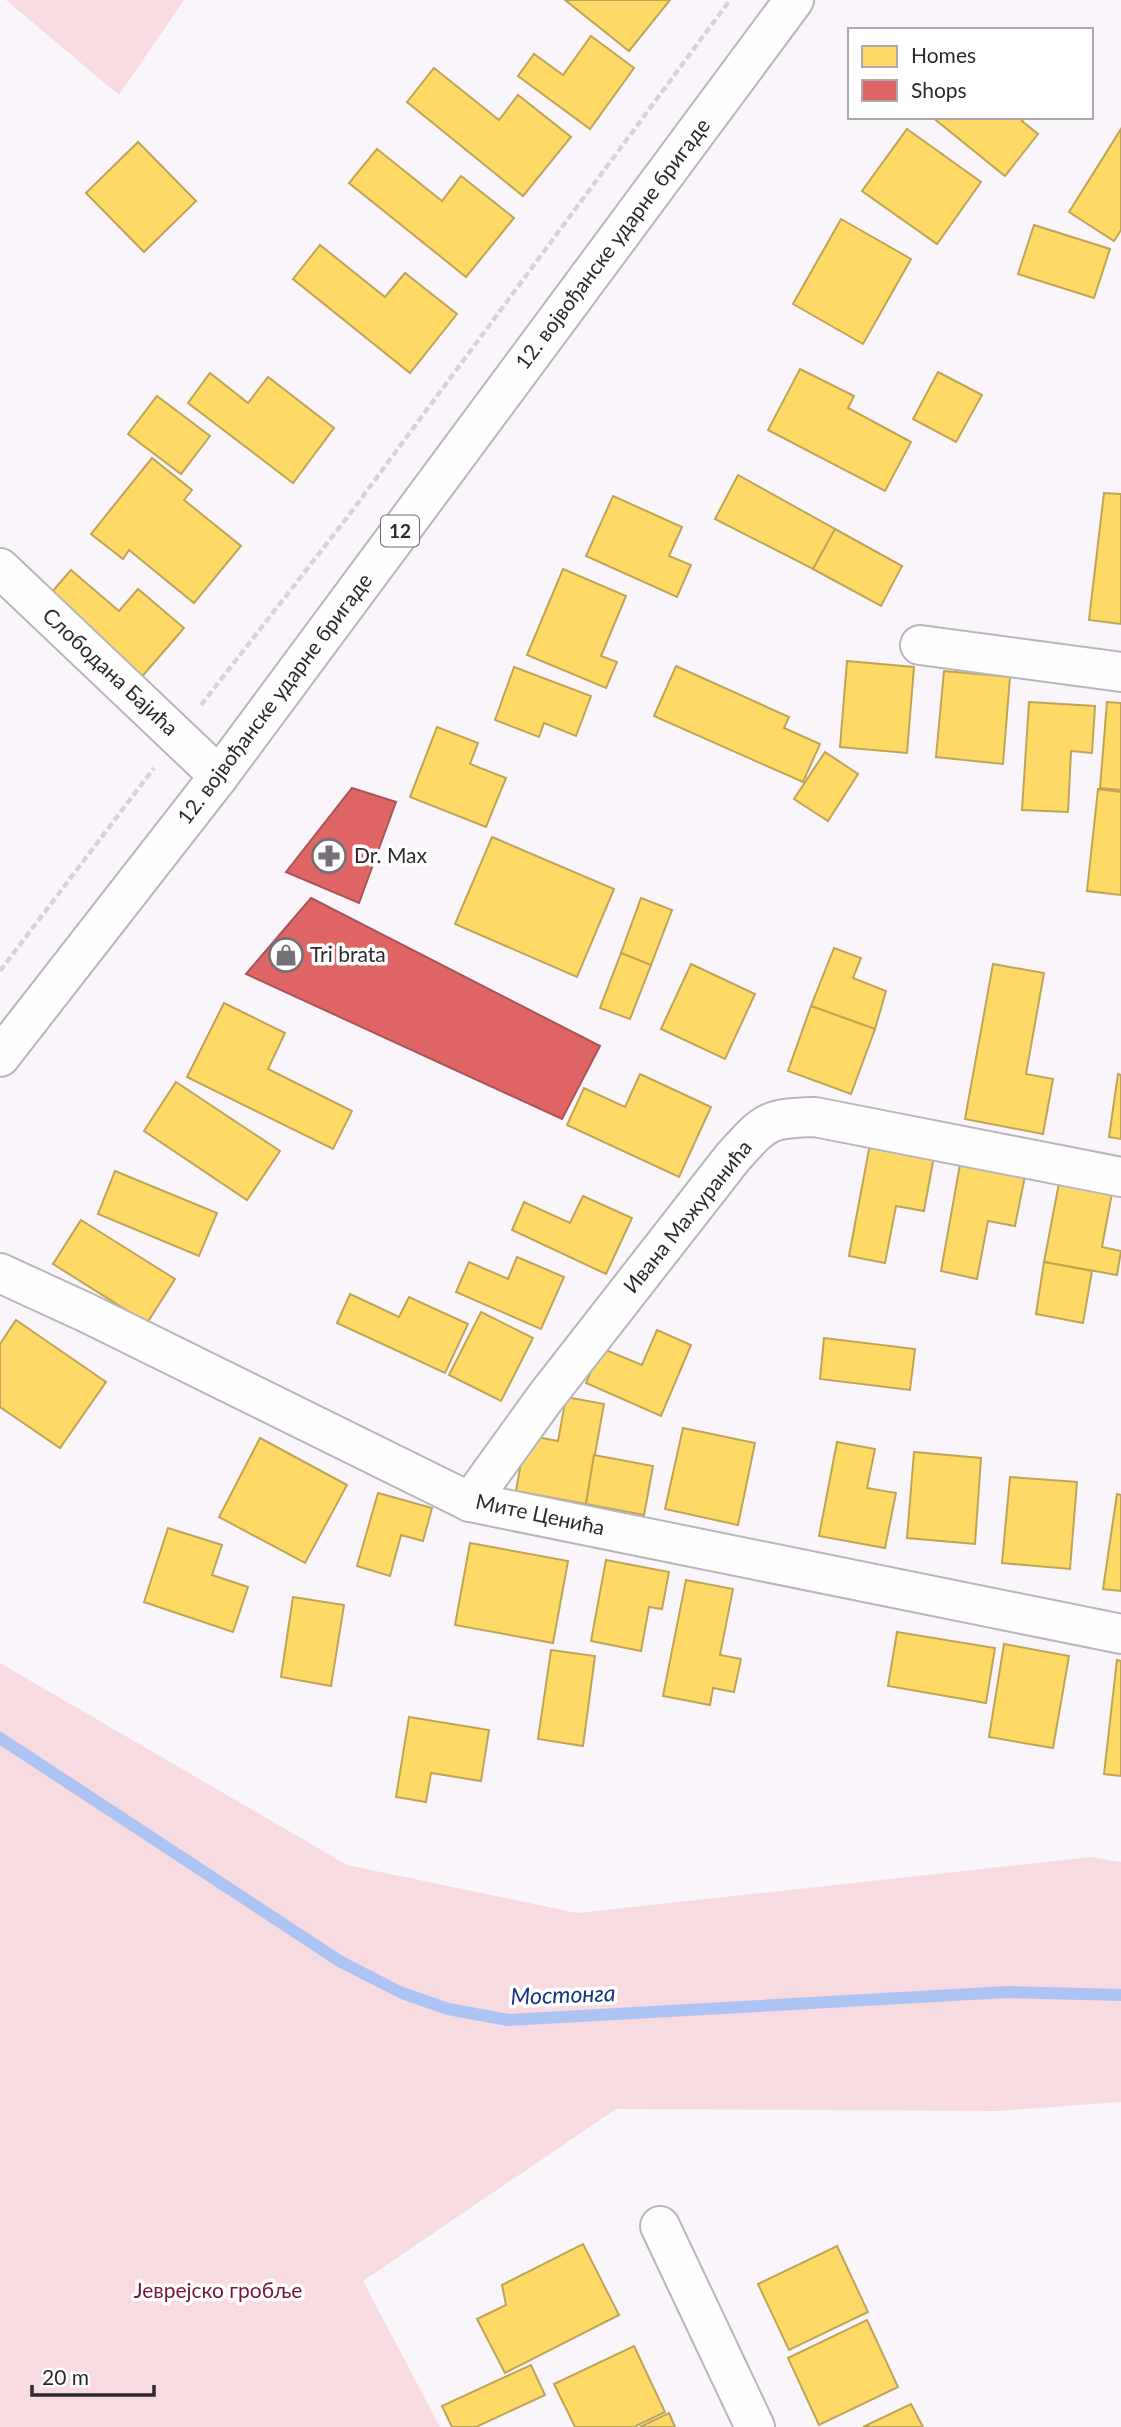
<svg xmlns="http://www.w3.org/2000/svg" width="1121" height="2427" viewBox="0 0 1121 2427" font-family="Lato,sans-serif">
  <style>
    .green { fill: #f8dae1 }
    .homes { fill: #ffd966; stroke: #c0a456; stroke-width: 2 }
    .shops { fill: #e06666; stroke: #aa5456; stroke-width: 2 }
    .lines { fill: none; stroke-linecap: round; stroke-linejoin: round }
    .stream { stroke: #adc3f4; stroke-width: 12 }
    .minor-casing { stroke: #b9b5ba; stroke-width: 42 }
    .primary-casing { stroke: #b9b5ba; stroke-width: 42 }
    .path { stroke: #d6d5d6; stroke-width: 4.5; stroke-dasharray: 7 3.5; stroke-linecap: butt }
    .minor { stroke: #fefefe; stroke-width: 38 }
    .primary { stroke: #fefefe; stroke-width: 38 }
    .labels { text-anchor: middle; stroke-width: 7; stroke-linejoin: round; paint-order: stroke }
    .shield { fill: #fff; stroke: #6c696d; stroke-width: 2 }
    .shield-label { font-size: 19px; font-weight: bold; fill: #2d292f }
    .street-label { font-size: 21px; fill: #2d292f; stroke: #fff }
    .poi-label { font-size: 21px; fill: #2d292f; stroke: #fff; text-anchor: start }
    .park-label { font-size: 21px; fill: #7a1333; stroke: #fff }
    .water-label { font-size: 23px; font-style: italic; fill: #173482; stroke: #fff }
  </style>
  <rect width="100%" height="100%" fill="#f9f5fb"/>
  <g class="green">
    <path d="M6 0H184L119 95Z"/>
    <path d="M0 1663 347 1865 577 1913 1092 1857 1121 1862V2102L999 2111 616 2109 363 2281 440 2427H0Z"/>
  </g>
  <g class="homes">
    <path d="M565 0H670L629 51Z"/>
    <path d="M591 36 634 68 590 129 518 76 534 54 563 75Z"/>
    <path d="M434 68 499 120 518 95 571 137 523 196 407 102Z"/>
    <path d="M932 117H1025L1022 121 1038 134 1005 176Z"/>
    <path d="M907 129 981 182 937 244 862 191Z"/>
    <path d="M1121 129V230L1114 241 1069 212Z"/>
    <path d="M138 142 196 201 144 252 86 193Z"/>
    <path d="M377 149 442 201 461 176 514 218 466 277 349 183Z"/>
    <path d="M841 219 911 259 863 344 793 304Z"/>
    <path d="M1034 225 1110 249 1094 298 1018 274Z"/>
    <path d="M320 245 385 297 405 273 457 314 410 373 293 279Z"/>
    <path d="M800 369 854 396 848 408 911 442 885 491 768 430Z"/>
    <path d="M938 372 982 395 956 442 913 419Z"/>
    <path d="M210 373 248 403 268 377 334 428 293 483 188 403Z"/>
    <path d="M157 396 210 436 181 474 128 434Z"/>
    <path d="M152 458 192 490 184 500 241 546 194 603 129 550 123 559 91 534Z"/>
    <path d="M738 475 835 529 813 569 715 519Z"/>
    <path d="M1104 493 1121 494V624L1089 620Z"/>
    <path d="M613 496 682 527 669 556 691 565 677 597 586 556Z"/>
    <path d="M835 529 902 566 881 606 813 569Z"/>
    <path d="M563 569 626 596 601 656 617 662 606 688 527 655Z"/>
    <path d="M71 570 119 611 138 589 184 628 139 680 45 600Z"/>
    <path d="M847 661 914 667 907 753 840 747Z"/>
    <path d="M676 666 789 717 784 728 820 744 803 782 654 716Z"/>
    <path d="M514 667 591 696 576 736 544 723 539 737 495 720Z"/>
    <path d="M944 671 1010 677 1003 764 936 757Z"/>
    <path d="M1029 702 1095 706 1092 753 1071 751 1068 812 1022 810Z"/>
    <path d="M1107 702 1121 703V790L1100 788Z"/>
    <path d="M437 727 478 743 470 764 506 778 486 827 410 797Z"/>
    <path d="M825 752 858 774 828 821 794 799Z"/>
    <path d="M1098 789 1121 792V895L1087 891Z"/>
    <path d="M492 837 614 889 577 977 455 924Z"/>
    <path d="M641 898 672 910 651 965 621 953Z"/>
    <path d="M834 948 861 958 853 978 886 991 875 1029 811 1006Z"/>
    <path d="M621 953 651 965 630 1019 600 1008Z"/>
    <path d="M691 964 755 994 725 1059 661 1029Z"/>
    <path d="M993 964 1044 973 1026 1074 1053 1079 1043 1134 965 1119Z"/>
    <path d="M224 1003 285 1033 268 1069 352 1111 333 1149 187 1077Z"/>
    <path d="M811 1006 875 1029 851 1094 788 1071Z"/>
    <path d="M640 1074 711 1107 679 1177 567 1125 584 1088 625 1107Z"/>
    <path d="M1118 1074 1121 1075V1139L1109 1137Z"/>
    <path d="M176 1082 280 1151 247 1200 144 1131Z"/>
    <path d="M870 1144 934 1156 924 1211 896 1206 885 1263 849 1256Z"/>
    <path d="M961 1159 1026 1171 1015 1226 988 1221 977 1279 941 1271Z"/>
    <path d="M115 1171 217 1213 199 1256 98 1214Z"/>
    <path d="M1059 1183 1112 1193 1102 1247 1121 1251 1117 1275 1044 1262Z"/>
    <path d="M583 1196 632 1218 606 1274 512 1230 524 1202 570 1223Z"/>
    <path d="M81 1220 175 1279 147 1323 53 1264Z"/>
    <path d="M517 1257 564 1277 541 1329 456 1292 469 1262 508 1279Z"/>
    <path d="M1044 1262 1092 1271 1083 1323 1036 1314Z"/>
    <path d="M350 1294 399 1317 409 1297 468 1324 445 1373 337 1323Z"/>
    <path d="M481 1312 533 1338 501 1401 449 1375Z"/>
    <path d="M16 1320 106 1382 60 1448 0 1407V1344Z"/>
    <path d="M657 1330 691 1345 661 1416 586 1383 601 1348 642 1365Z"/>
    <path d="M824 1338 915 1349 910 1390 820 1379Z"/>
    <path d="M566 1397 604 1404 586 1504 516 1491 526 1435 558 1441Z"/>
    <path d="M683 1428 755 1443 738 1525 665 1509Z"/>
    <path d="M260 1438 347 1485 305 1563 219 1517Z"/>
    <path d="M837 1442 875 1449 867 1488 896 1493 885 1548 819 1536Z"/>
    <path d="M914 1452 981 1458 975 1544 907 1538Z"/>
    <path d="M594 1455 653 1466 644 1515 586 1504Z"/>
    <path d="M1010 1477 1077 1482 1070 1569 1002 1563Z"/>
    <path d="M378 1493 432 1508 423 1541 401 1535 390 1576 357 1566Z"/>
    <path d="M1117 1494 1121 1495V1591L1103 1589Z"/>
    <path d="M168 1528 222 1545 212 1575 248 1587 233 1632 144 1602Z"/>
    <path d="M470 1543 568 1561 553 1643 455 1625Z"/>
    <path d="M606 1560 669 1572 662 1609 649 1607 641 1651 591 1641Z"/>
    <path d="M686 1580 733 1589 720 1655 741 1659 734 1692 713 1688 710 1705 663 1696Z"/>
    <path d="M293 1597 344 1605 331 1686 281 1677Z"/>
    <path d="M897 1632 995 1648 986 1703 888 1686Z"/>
    <path d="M1004 1644 1069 1656 1053 1748 989 1737Z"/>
    <path d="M551 1650 595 1656 583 1746 538 1739Z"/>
    <path d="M1117 1660 1121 1661V1776L1104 1774Z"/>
    <path d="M409 1717 489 1730 481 1781 431 1773 426 1802 396 1797Z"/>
    <path d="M583 2244 619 2315 505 2373 477 2319 506 2305 502 2285Z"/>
    <path d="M837 2246 868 2312 789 2350 758 2284Z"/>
    <path d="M867 2320 898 2387 819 2425 788 2358Z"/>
    <path d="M634 2346 665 2412 634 2427H575L554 2384Z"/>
    <path d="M531 2365 545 2395 476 2427H452L442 2406Z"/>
    <path d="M911 2404 923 2427H863Z"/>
    <path d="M669 2413 675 2427H640Z"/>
  </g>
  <g class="shops">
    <path d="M352 788 396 802 359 903 286 872Z"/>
    <path d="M311 898 600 1046 562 1119 246 974Z"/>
  </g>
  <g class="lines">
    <path class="stream" d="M0 1738 341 1962 402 1993 448 2009 508 2020 1007 1992 1121 1995"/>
    <g class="minor-casing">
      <g id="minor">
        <path d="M0 568 219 776"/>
        <path d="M920 645 1121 672"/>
        <path d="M0 1273 87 1313 470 1502 1121 1634"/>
        <path d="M470 1502 545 1398 733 1157C765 1122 766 1118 815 1117L1121 1177"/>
        <path d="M660 2226 755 2427"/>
      </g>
    </g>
    <g class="primary-casing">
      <path id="primary" d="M0 1057 219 776 794 0"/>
    </g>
    <g class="path">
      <path d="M201 705 346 519 730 0"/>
      <path d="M0 971 154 768"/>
    </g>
    <use href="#minor" class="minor"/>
    <use href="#primary" class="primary"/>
  </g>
  <defs>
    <g id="pharmacy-ring" transform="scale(1.75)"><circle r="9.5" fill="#fff" stroke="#747076" stroke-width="1.5"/><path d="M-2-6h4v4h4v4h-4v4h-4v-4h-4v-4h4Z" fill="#747076"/></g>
    <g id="shop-ring" transform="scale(1.75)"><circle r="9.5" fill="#fff" stroke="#747076" stroke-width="1.5"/><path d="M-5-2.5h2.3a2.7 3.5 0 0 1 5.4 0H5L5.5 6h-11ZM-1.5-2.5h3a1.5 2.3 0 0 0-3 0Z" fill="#747076"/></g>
  </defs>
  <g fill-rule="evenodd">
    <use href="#pharmacy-ring" x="329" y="856"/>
    <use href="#shop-ring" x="286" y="955"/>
  </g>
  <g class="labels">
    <rect class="shield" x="381" y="515.5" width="38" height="31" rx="5"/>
    <g class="shield-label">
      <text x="400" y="538">12</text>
    </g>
    <g class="street-label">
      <text transform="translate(613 244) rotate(-53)" y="7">12. војвођанске ударне бригаде</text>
      <text transform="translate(110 672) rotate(43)" y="7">Слободана Бајића</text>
      <text transform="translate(275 699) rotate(-53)" y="7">12. војвођанске ударне бригаде</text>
      <text transform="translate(688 1217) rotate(-51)" y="7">Ивана Мажуранића</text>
      <text transform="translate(540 1515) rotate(12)" y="7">Мите Ценића</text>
    </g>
    <g class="poi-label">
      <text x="354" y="863">Dr. Max</text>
      <text x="310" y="962">Tri brata</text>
    </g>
    <g class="park-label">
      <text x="218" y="2298">Јеврејско гробље</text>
    </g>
    <g class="water-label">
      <text transform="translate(563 1995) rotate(-2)" y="8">Мостонга</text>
    </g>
  </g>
  <rect x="848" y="28" width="245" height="91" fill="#ffffff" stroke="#aba9ac" stroke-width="2"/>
  <rect x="862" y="46" width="35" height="21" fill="#ffd966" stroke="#aba9ac" stroke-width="2"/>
  <text x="911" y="63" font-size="21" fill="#2d292f">Homes</text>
  <rect x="862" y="80" width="35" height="21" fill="#e06666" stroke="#aba9ac" stroke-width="2"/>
  <text x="911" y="98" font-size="21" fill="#2d292f">Shops</text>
  <path d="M32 2385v10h122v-10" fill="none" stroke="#2d292f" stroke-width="3.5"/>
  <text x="42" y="2385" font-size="21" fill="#2d292f" stroke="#ffffff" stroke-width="5" paint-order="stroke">20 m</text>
</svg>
